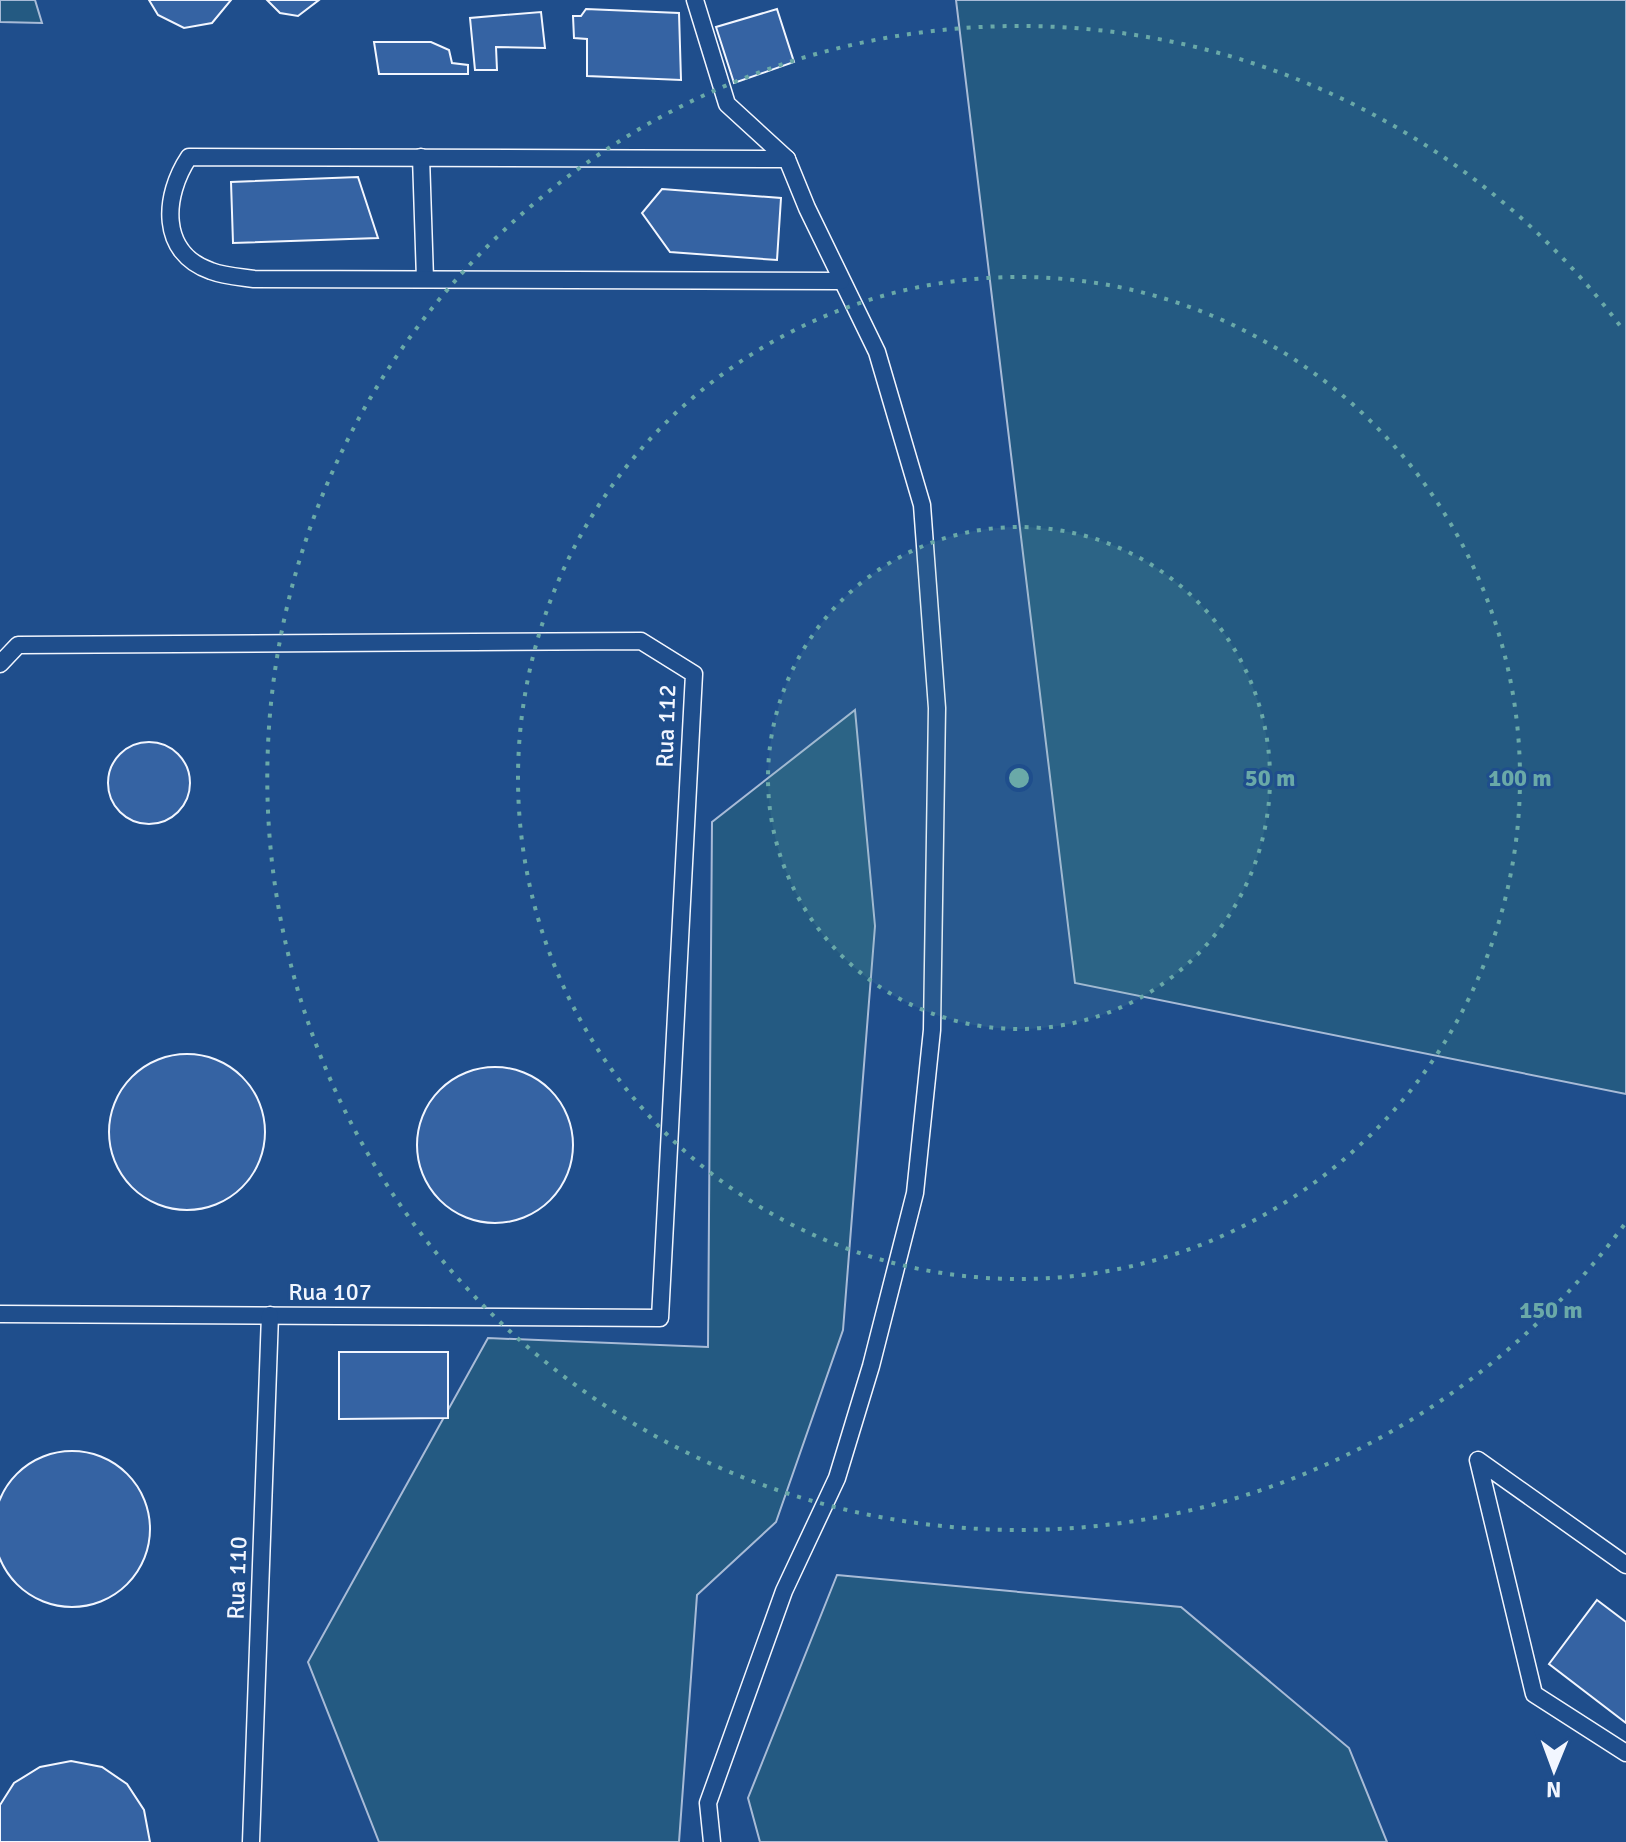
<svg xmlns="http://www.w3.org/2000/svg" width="1626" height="1842" viewBox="0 0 1626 1842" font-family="Signika,sans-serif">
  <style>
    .green { fill: #245a82; stroke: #a8bbd7; stroke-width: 2 }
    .building { fill: #3563a3; stroke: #f2f6ff; stroke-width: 2 }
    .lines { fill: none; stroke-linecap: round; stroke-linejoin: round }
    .lane-casing { stroke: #f2f6ff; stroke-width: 19 }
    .lane { stroke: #1f4e8c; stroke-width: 16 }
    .ring { fill: none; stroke: #6aa9a8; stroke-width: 4; stroke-dasharray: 4 8 }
    .labels { text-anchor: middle; stroke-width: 6; stroke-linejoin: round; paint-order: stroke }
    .street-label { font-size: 24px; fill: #f2f6ff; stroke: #1f4e8c }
    .centre { fill: #6aa9a8; stroke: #1f4e8c; stroke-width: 4 }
    .ring-label { font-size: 24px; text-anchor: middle; font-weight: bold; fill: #6aa9a8; stroke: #1f4e8c; stroke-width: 6; stroke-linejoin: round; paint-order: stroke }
  </style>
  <rect width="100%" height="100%" fill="#1f4e8c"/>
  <g class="green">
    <path d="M0 0H35L42 23 0 22Z"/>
    <path d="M956 0H1626V1094L1075 983Z"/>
    <path d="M855 710 875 926 843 1330 776 1522 697 1595 679 1842H379L308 1662 488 1338 708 1347 712 822Z"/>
    <path d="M837 1575 1181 1607 1349 1748 1387 1842H760L748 1798Z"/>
  </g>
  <g class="building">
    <path d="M149 0H231L212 23 184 28 158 15Z"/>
    <path d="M267 0H319L298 16 280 13Z"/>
    <path d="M586 9 679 13 681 80 587 76V39L574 38 573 16H581Z"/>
    <path d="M777 9 794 62 734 83 716 27Z"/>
    <path d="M541 12 545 48 496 47 497 70H475L470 18Z"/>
    <path d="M374 42H431L449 50 452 63 468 65V74H379Z"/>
    <path d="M358 177 378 238 233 243 231 182Z"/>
    <path d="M662 189 781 198 777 260 670 252 642 213Z"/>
    <circle cx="149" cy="783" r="41"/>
    <circle cx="187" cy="1132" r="78"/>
    <circle cx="495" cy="1145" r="78"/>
    <path d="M339 1352H448V1418L339 1419Z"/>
    <circle cx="72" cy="1529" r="78"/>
    <path d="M1597 1600 1626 1622V1723L1549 1664Z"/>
    <path d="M71 1761 102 1767 127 1784 144 1810 150 1842H0V1805L14 1783 40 1767Z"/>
  </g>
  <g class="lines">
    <g class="lane-casing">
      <g id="lane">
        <path d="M695 0 727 104 787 159 807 208 877 352 922 505 937 708 932 1030 915 1193 871 1366 837 1478 784 1591 708 1803 712 1842"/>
        <path d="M421 157 425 279"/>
        <path d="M787 159 189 157C163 196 159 253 211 271 224 276 240 277 254 279L841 281"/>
        <path d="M0 664 18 645 641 641 694 674 660 1318 0 1314"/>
        <path d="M1626 1565 1478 1460 1534 1694 1626 1753"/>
        <path d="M251 1842 270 1315"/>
      </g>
    </g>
    <use href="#lane" class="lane"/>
  </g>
  <circle cx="1019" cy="778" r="251" fill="#6aa9a8" fill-opacity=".12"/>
  <g class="ring">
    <circle cx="1019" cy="778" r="251"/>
    <circle cx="1019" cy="778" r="501"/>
    <path d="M1624 1225A752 752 0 1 1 1624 331"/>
  </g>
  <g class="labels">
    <g class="street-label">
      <text transform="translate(666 726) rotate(-88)" y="8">Rua 112</text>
      <text x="330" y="1300">Rua 107</text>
      <text transform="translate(237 1578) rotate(-88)" y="8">Rua 110</text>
    </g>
  </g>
  <circle cx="1019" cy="778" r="12" class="centre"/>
  <g class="ring-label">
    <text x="1270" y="786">50 m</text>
    <text x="1520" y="786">100 m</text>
    <text x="1551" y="1318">150 m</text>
  </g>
  <g transform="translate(1554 1770) rotate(181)" stroke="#1f4e8c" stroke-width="6" paint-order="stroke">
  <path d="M0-6L14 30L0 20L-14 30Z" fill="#f2f6ff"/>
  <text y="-12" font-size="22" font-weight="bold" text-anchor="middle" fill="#f2f6ff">N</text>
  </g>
</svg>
